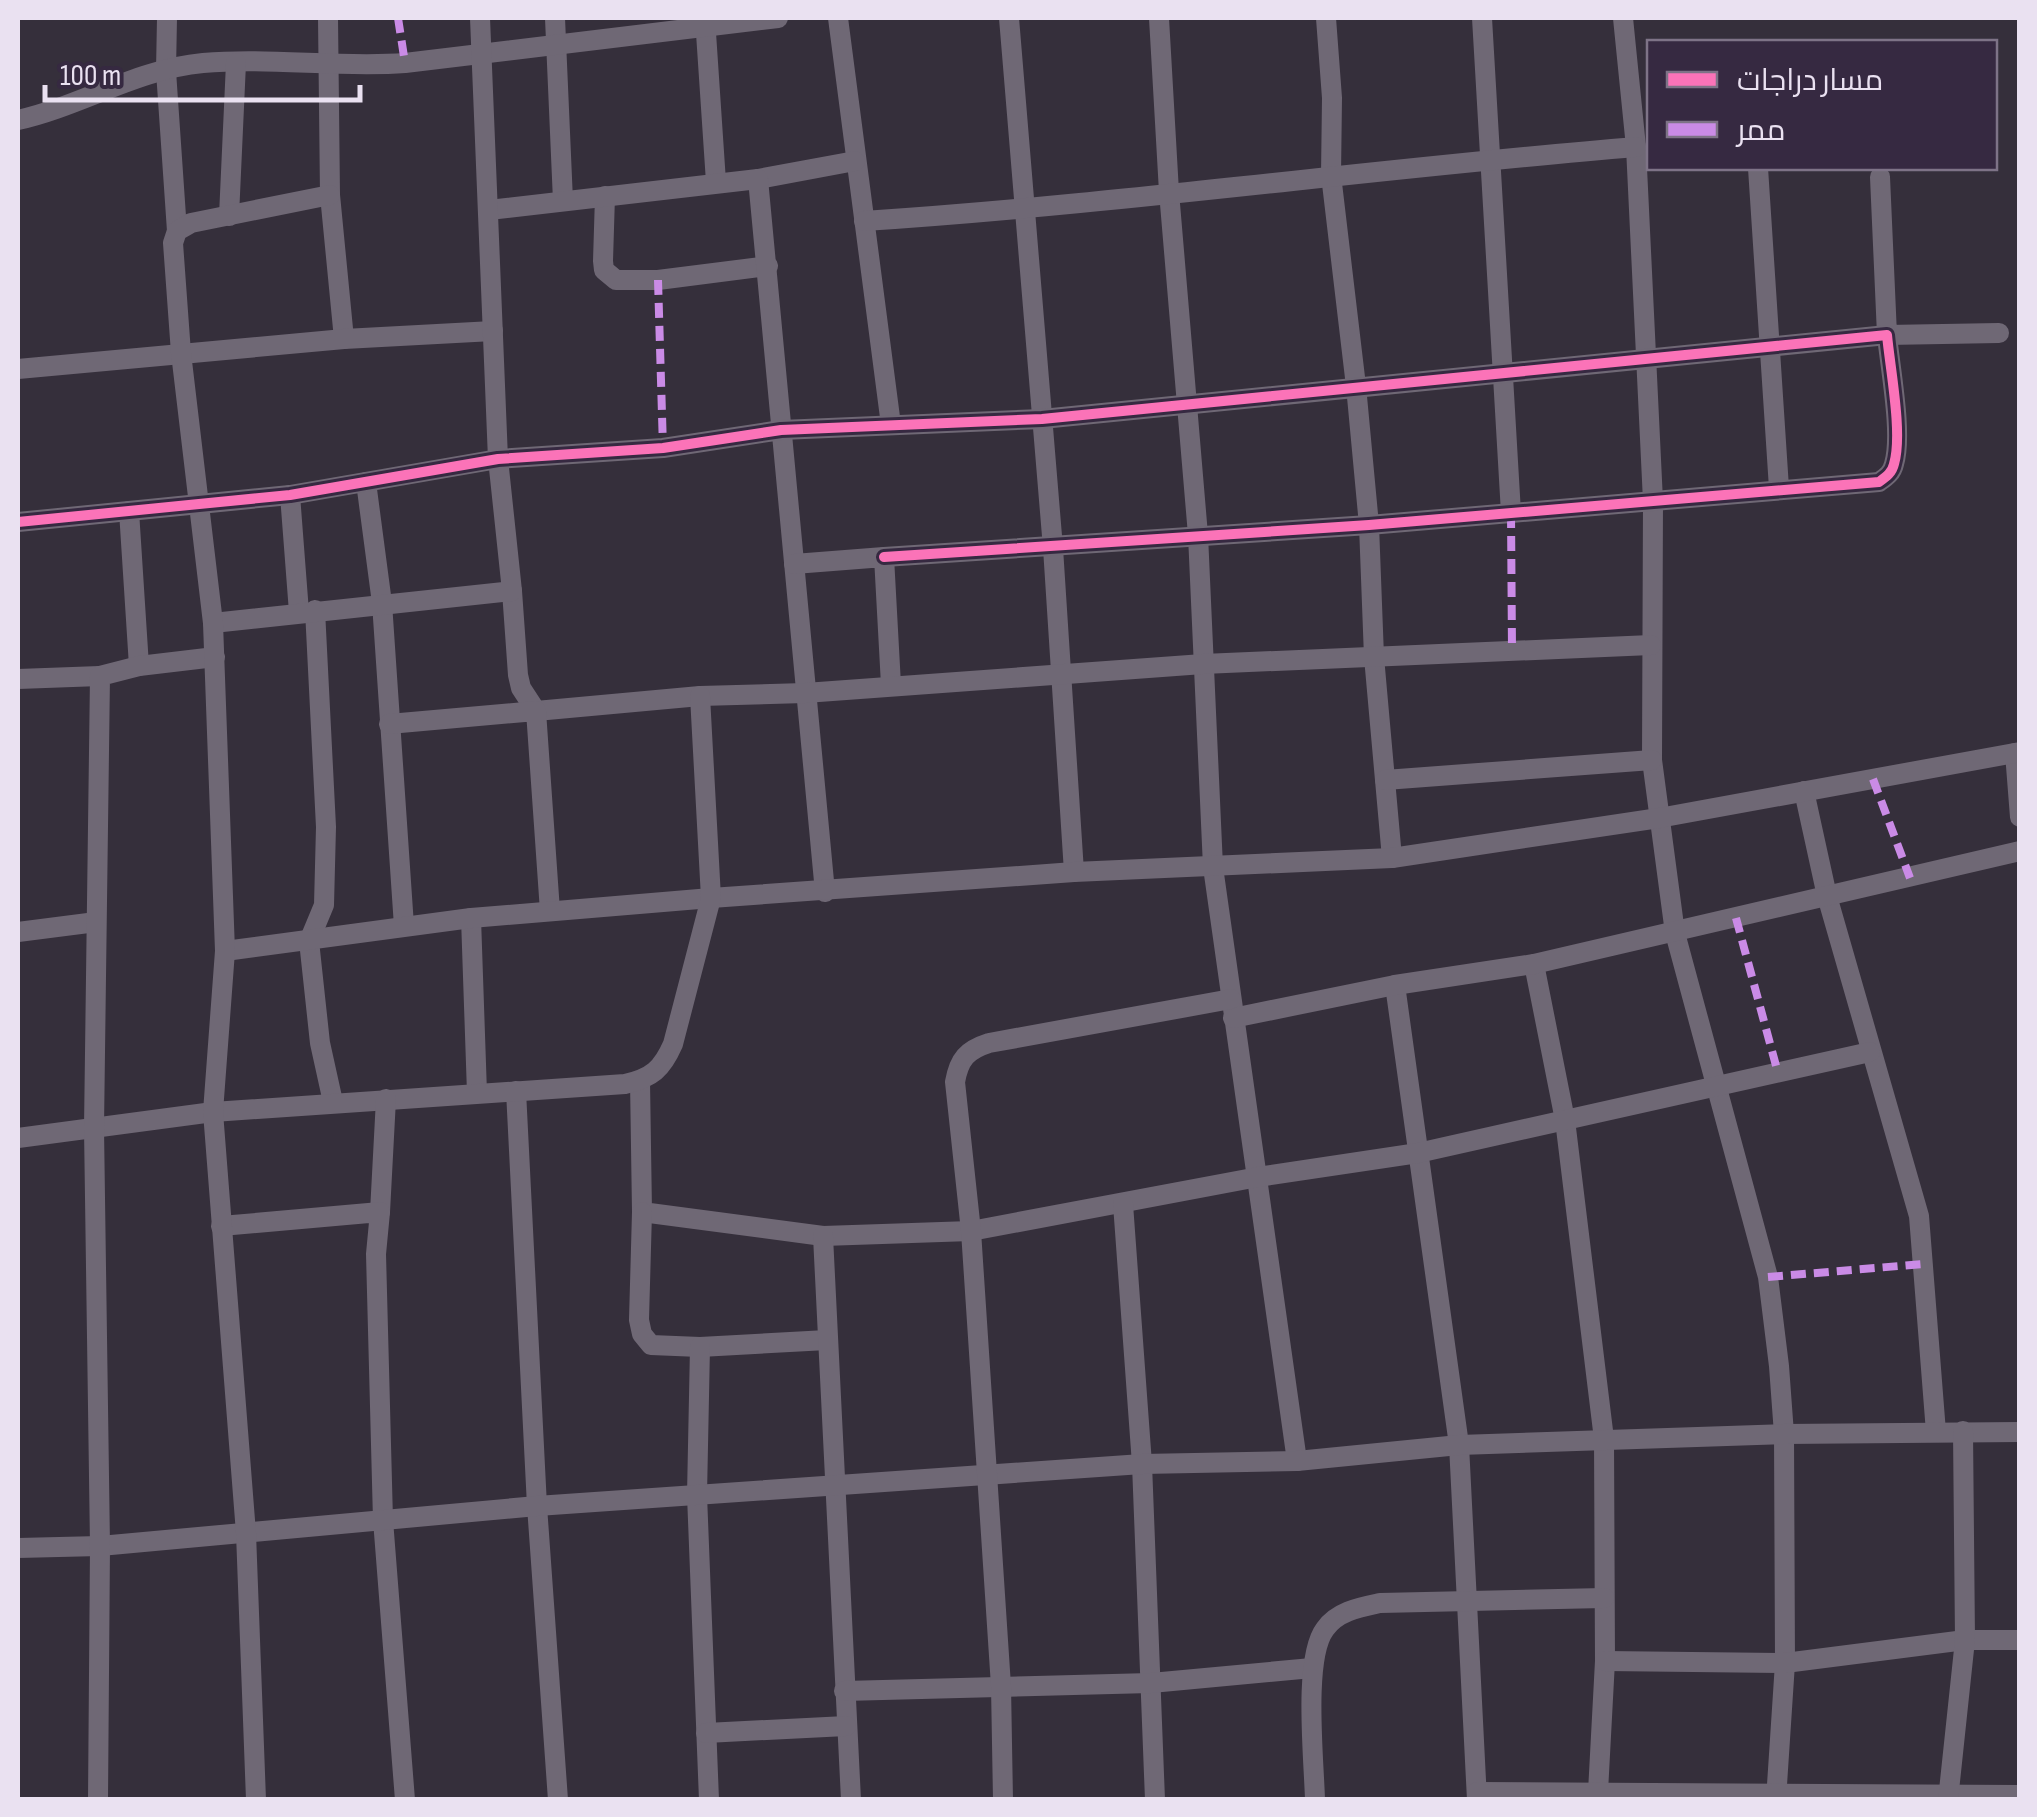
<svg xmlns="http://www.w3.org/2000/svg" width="2037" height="1817" viewBox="0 0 2037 1817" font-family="'Sofia Sans Condensed',Cairo,sans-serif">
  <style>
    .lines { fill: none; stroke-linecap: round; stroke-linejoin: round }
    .street { stroke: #6f6875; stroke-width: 20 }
    .quiet { stroke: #ca8be6; stroke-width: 8; stroke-dasharray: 15 8; stroke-linecap: butt }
    .cycleway-casing { stroke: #362941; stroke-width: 16 }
    .cycleway { stroke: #fb73b8; stroke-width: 10 }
  </style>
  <rect width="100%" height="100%" fill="#352f3b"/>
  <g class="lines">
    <g class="street">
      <path d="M167 18 166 71 177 231"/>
      <path d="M328 18 330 195 344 339"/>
      <path d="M555 18 563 201"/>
      <path d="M705 18 716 182"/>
      <path d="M838 18 891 425"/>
      <path d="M1009 18 1053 548 1074 872"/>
      <path d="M1159 18 1169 192 1198 535 1213 867 1297 1461"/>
      <path d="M1326 18 1332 98 1331 175 1356 386 1369 525 1374 657 1392 858"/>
      <path d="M1482 18 1511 513"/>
      <path d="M1623 18 1636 147 1653 501 1652 760 1675 933 1768 1277 1779 1366 1784 1434 1785 1663 1776 1800"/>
      <path d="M18 120C81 106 137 69 203 63 270 57 338 68 405 63L778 18"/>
      <path d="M1758 168 1779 488"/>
      <path d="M1880 177 1887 335 1999 333"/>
      <path d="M758 179 855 161"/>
      <path d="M605 196 603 261 604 270 616 280H658L768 266"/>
      <path d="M489 210 758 179 825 892"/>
      <path d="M229 216 236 63"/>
      <path d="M864 221C1122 204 1378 168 1636 147"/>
      <path d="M18 369 344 339 493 331"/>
      <path d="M366 482 382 603 404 926"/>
      <path d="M290 495 299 612"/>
      <path d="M129 511 139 666"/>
      <path d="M18 522 290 495 498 459 663 448 781 430 1042 419 1887 335C1890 368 1903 434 1894 464 1892 473 1886 477 1879 482L1369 525 884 557"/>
      <path d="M794 564 884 557 891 685"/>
      <path d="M512 591 518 675 521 688 536 711 700 696 805 693 1203 664 1651 645"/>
      <path d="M315 610 326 827 324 905 309 941 320 1043 333 1102"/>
      <path d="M213 623 512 591 498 459 480 18"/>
      <path d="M18 679 100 676"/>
      <path d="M389 724 536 711 550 911"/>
      <path d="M2015 753 2020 817"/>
      <path d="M1385 780 1652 760"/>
      <path d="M1804 791 1827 896 1919 1216 1936 1432"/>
      <path d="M471 918 477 1093"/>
      <path d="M18 932 96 922"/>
      <path d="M225 951 471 918 711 898 1074 872 1392 858 1659 818 2020 752"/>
      <path d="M1534 964 1565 1120 1604 1439 1605 1661 1598 1792"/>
      <path d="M1395 985 1459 1445 1477 1800"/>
      <path d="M1233 1018 1395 985 1534 964 2020 851"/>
      <path d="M640 1081 642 1212 823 1236 971 1231 1258 1177 1418 1153 1870 1052"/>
      <path d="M516 1091 537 1506 558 1800"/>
      <path d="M18 1138 213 1112 625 1084C652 1078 662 1069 673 1044L711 898 700 696"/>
      <path d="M1123 1204 1142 1464 1155 1800"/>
      <path d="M380 1212 386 1099"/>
      <path d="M642 1212 639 1320 642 1334 651 1345 700 1347 827 1340"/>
      <path d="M221 1226 380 1212 376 1254 383 1520 405 1800"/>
      <path d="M823 1236 851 1800"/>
      <path d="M700 1347 697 1495 709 1800"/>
      <path d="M18 1548 100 1546 537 1506 1142 1464 1297 1461 1459 1445 1784 1434 2020 1432"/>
      <path d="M1605 1661 1785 1663 1965 1640H2020"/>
      <path d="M844 1691 1151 1683 1312 1668"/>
      <path d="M706 1733 846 1726"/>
      <path d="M1477 1792 2020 1795"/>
      <path d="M98 1800 100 1546 94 1128 100 676 139 666 215 657"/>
      <path d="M256 1800 246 1533 213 1112 225 951 213 623 181 353 173 243 177 231 191 223 330 195"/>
      <path d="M1003 1800 1001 1686 971 1231 955 1082C959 1059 967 1050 989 1043L1231 999"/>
      <path d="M1315 1800C1314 1760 1303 1658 1325 1629 1337 1611 1361 1607 1380 1603L1604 1598"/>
      <path d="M1948 1800 1965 1640 1963 1431"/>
    </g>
    <g class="quiet">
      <path d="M398 18 405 63"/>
      <path d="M658 280 663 448"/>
      <path d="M1511 513 1512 650"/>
      <path d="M1873 779 1910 878"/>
      <path d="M1736 918 1778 1073"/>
      <path d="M1768 1277 1923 1264"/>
    </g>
    <g class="cycleway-casing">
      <path id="cycleway" d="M18 522 290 495 498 459 663 448 781 430 1042 419 1887 335C1890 368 1903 434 1894 464 1892 473 1886 477 1879 482L1369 525 884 557"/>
    </g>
    <use href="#cycleway" class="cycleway"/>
  </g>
  <rect width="2037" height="1817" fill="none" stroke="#eae1f1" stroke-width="40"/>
  <rect x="1647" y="40" width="350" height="130" fill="#362941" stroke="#7e7387" stroke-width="2.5"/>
  <rect x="1667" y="72" width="50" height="15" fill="#fb73b8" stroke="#7e7387" stroke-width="2.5"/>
  <text x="1737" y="90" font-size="30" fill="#eae1f1">مسار دراجات</text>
  <rect x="1667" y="122" width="50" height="15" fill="#ca8be6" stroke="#7e7387" stroke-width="2.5"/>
  <text x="1737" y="140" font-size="30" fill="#eae1f1">ممر</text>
  <path d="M45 85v15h315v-15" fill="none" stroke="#eae1f1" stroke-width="5"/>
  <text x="60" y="85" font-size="30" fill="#eae1f1" stroke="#362941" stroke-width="8" paint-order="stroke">100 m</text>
</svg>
